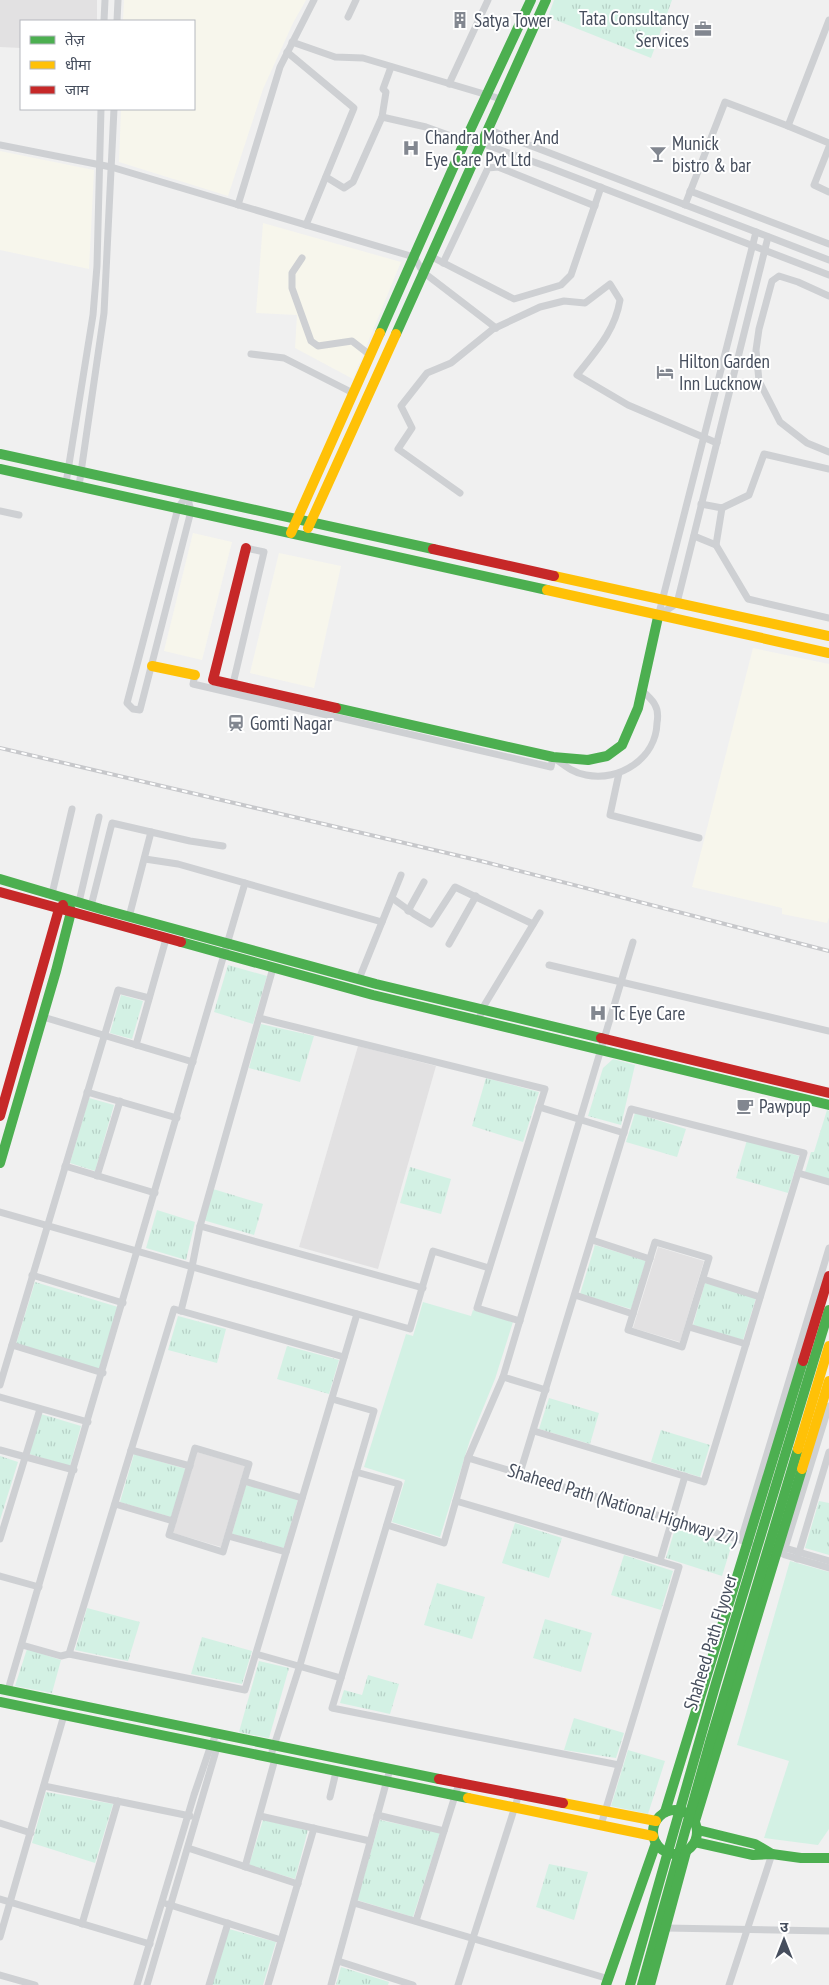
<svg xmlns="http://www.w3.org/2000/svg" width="829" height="1985" viewBox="0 0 829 1985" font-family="'PT Sans Narrow','Noto Sans Devanagari',sans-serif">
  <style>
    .commercial { fill: #f7f6ec }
    .education { fill: #e2e1e2 }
    .grass { fill: #d3f1e4 }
    .park { fill: url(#park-tufts) }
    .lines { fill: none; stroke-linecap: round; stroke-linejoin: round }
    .street { stroke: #ced0d3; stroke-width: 7 }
    .fast { stroke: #4caf50; stroke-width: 10 }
    .slow { stroke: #ffc107; stroke-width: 10 }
    .jam { stroke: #c62828; stroke-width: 10 }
    .rail-casing { stroke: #c7c8cb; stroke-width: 4 }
    .rail { stroke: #fff; stroke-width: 2; stroke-dasharray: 5.5; stroke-linecap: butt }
    .labels { text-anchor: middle; stroke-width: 4; stroke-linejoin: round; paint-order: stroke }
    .poi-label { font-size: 19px; fill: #464e5d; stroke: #fff; text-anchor: start }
    .street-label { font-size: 19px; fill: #464e5d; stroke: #fff }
  </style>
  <defs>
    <pattern id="park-tufts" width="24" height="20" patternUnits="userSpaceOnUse" patternTransform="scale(1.25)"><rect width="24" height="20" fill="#d3f1e4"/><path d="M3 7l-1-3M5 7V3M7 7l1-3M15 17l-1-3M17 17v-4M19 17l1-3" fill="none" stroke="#b6d0c6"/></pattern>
  </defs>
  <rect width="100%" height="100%" fill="#f0f0f0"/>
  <g class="commercial">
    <path d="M124 0H306L293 23 263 89 228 196 119 162 121 109H194V21H123Z"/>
    <path d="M0 151 94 170 89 269 0 250Z"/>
    <path d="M263 223 401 262 353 379 295 348 297 315 256 313Z"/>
    <path d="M193 533 232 542 202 660 164 651Z"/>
    <path d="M279 553 341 566 314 688 250 673Z"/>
    <path d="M753 648 829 664V918L827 923 782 914V908L692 887Z"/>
  </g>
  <g class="education">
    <path d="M0 0H97V21H21V48L0 47Z"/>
    <path d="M358 1046 436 1066 378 1269 299 1247Z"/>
    <path d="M658 1247 704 1261 680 1342 633 1328Z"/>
    <path d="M197 1452 245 1466 221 1547 173 1533Z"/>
  </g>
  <g class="grass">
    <path d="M423 1302 471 1316 473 1310 513 1322 495 1379 470 1440 440 1537 392 1522 405 1480 364 1467 406 1334 413 1336Z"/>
    <path d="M790 1561 829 1572V1829L818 1845 764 1838 789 1761 737 1745Z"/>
  </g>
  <g class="park">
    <path d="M554 0H672L651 58 548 17Z"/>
    <path d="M228 965 267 976 253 1024 214 1012Z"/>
    <path d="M121 995 143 1001 132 1039 110 1033Z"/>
    <path d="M261 1024 314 1036 300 1082 249 1068Z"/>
    <path d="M613 1059 635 1065 621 1125 588 1116 603 1068Z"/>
    <path d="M486 1078 539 1092 523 1142 472 1126Z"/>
    <path d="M89 1098 114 1105 95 1171 70 1163Z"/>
    <path d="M827 1110 829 1111V1179L805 1172 811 1152H814Z"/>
    <path d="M635 1113 686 1129 677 1157 626 1142Z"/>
    <path d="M747 1140 799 1156 788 1193 736 1178Z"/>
    <path d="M410 1167 451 1179 441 1214 400 1203Z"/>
    <path d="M213 1189 263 1204 254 1235 203 1220Z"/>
    <path d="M157 1210 195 1222 186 1260 146 1248Z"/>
    <path d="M595 1245 646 1261 631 1309 580 1294Z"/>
    <path d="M35 1282 118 1307 99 1369 16 1344Z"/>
    <path d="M705 1283 756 1298 743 1340 693 1325Z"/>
    <path d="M178 1316 226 1329 217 1363 168 1350Z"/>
    <path d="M287 1346 339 1360 329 1394 277 1379Z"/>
    <path d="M549 1398 599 1413 590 1444 539 1429Z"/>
    <path d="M41 1414 81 1426 70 1466 29 1454Z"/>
    <path d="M661 1430 710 1445 700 1477 651 1462Z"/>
    <path d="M134 1454 186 1469 171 1517 120 1502Z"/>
    <path d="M0 1456 18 1462 0 1520Z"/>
    <path d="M246 1485 298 1499 284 1548 232 1534Z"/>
    <path d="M819 1501 829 1503V1555L805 1548Z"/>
    <path d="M515 1523 562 1538 549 1578 502 1563Z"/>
    <path d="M676 1526 732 1544 722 1576 666 1558Z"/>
    <path d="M624 1555 673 1571 661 1610 611 1595Z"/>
    <path d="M437 1583 485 1597 472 1639 424 1625Z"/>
    <path d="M87 1608 140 1622 128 1661 75 1650Z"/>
    <path d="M545 1619 592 1633 581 1672 533 1658Z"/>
    <path d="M202 1637 252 1651 242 1684 191 1674Z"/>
    <path d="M27 1649 61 1660 52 1693 15 1686Z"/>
    <path d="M259 1661 289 1668 269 1738 239 1732Z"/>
    <path d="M368 1675 399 1684 390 1714 340 1703 344 1690 362 1695Z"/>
    <path d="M574 1718 624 1733 616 1758 564 1750Z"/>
    <path d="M628 1750 665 1761 648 1814 611 1806Z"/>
    <path d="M46 1792 113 1804 95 1863 32 1843Z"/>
    <path d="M263 1820 308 1830 295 1879 249 1865Z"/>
    <path d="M380 1820 440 1833 413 1917 357 1900Z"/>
    <path d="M549 1864 588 1872 574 1920 536 1907Z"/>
    <path d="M229 1929 276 1942 263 1985H212Z"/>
    <path d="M341 1967 389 1982 388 1985H336Z"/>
  </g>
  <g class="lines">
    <g class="street">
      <path d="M348 17 356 0"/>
      <path d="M104 21 105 0"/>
      <path d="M117 21 118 0"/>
      <path d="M292 42 335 57 363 58 501 99"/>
      <path d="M287 52 354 108 306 225"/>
      <path d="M449 84 488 0"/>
      <path d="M382 117 426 127 465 141 481 143 548 167 829 275"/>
      <path d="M788 126 829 143"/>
      <path d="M487 129 829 260"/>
      <path d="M0 145 111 167 414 257 423 272 496 328"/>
      <path d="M829 147 814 185 829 192"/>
      <path d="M326 177 344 188 353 182 382 117 386 92 383 89 391 67"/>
      <path d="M690 191 829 244"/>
      <path d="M238 205 280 67 314 0"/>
      <path d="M685 205 725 102 788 126 829 20"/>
      <path d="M430 256 514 299 561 285 571 275 601 187"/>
      <path d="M302 258 292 273V288L311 341 318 346 352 341 370 355"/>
      <path d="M443 263 488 168 498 167 595 206"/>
      <path d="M829 296 798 282 779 276 772 281 759 329 756 350 759 381 780 422 807 443 829 452"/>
      <path d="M251 354 284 358 353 393"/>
      <path d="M66 483 93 315 97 266 101 109"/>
      <path d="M79 486 104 313 114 109"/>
      <path d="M460 493 398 449 412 428 401 406 427 373 451 363 493 329 540 307 564 301 585 303 610 284 620 300C615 331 596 351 577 375L628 405 717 443"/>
      <path d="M187 495 191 511 140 710 133 709 127 703 178 508Z"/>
      <path d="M701 504 722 508 749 495 764 454 829 469"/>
      <path d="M722 508 716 545 748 599 829 618"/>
      <path d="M0 511 19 515"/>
      <path d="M694 536 716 545"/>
      <path d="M658 616 677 603 768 237"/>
      <path d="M658 617 756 232"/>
      <path d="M195 675 193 684 551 767 553 757C564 765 573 773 586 775 620 782 656 758 657 723 658 717 658 710 655 705 652 699 646 695 642 690"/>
      <path d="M232 688 264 552 246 548"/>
      <path d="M619 773 610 815 699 838"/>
      <path d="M145 859 178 864 382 922"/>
      <path d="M52 894 72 809"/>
      <path d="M392 898 414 914 431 924 455 887 533 924"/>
      <path d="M79 902 99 817"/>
      <path d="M91 906 112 823 190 841 223 846"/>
      <path d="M408 911 424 882"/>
      <path d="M129 917 151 832"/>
      <path d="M449 944 476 896"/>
      <path d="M549 965 829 1031"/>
      <path d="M359 979 401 875"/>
      <path d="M43 1017 193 1062"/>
      <path d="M259 1018 545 1089 477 1308 520 1321"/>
      <path d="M479 1020 482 1009 540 913"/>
      <path d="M136 1045 166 939"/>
      <path d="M87 1092 177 1118"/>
      <path d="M539 1107 624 1133"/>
      <path d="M65 1166 155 1193"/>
      <path d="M798 1173 829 1182"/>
      <path d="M97 1176 120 1101"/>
      <path d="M0 1212 410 1329 433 1251 489 1268"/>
      <path d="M200 1226 423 1288"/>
      <path d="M592 1240 650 1259"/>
      <path d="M655 1242 709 1258 682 1347 628 1330Z"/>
      <path d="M32 1275 123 1303"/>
      <path d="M703 1279 760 1297"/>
      <path d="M575 1295 633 1314"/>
      <path d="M181 1311 192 1267 200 1226 273 968"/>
      <path d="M689 1327 746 1344"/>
      <path d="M12 1345 103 1373"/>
      <path d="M503 1377 546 1390"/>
      <path d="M0 1385 118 990 149 998"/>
      <path d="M0 1397 88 1422"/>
      <path d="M195 1448 249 1464 223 1552 169 1535Z"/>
      <path d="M0 1450 74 1470"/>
      <path d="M131 1450 190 1466"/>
      <path d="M468 1458 750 1543"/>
      <path d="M356 1472 399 1484 332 1708 619 1765"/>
      <path d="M520 1473 631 1109 804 1153 704 1482 534 1431"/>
      <path d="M244 1481 302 1498"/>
      <path d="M456 1501 679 1567 601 1825"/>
      <path d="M115 1504 173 1521"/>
      <path d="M387 1525 444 1543 468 1458 503 1377 633 942"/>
      <path d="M228 1536 286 1552"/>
      <path d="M0 1539 40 1409"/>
      <path d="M741 1540 829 1248"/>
      <path d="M783 1548H785L829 1561"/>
      <path d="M785 1548 829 1406"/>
      <path d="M775 1549 785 1555 829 1568"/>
      <path d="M797 1559 829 1452"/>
      <path d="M660 1561 685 1476"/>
      <path d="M0 1576 39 1587"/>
      <path d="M22 1645 61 1656 69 1654 245 1690 357 1314"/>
      <path d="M69 1654 174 1309 344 1357"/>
      <path d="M256 1654 341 1678"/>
      <path d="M8 1690 245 883"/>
      <path d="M270 1758 300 1665 374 1411 332 1399"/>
      <path d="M44 1786 190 1816"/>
      <path d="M330 1797 336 1772"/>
      <path d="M377 1815 444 1831"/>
      <path d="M260 1816 370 1841"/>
      <path d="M0 1823 31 1833"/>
      <path d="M188 1848 298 1884"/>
      <path d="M245 1867 275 1759"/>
      <path d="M0 1899 150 1944"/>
      <path d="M354 1903 609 1979"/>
      <path d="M167 1904 281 1940"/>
      <path d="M416 1921 459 1783"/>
      <path d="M82 1924 118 1801"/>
      <path d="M665 1928 829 1931"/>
      <path d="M0 1937 64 1715"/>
      <path d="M338 1961 413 1985"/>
      <path d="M0 1975 35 1985"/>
      <path d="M137 1985 194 1795 211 1745 217 1733"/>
      <path d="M147 1985 218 1744"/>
      <path d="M209 1985 228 1923"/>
      <path d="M268 1985 314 1828"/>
      <path d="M331 1985 390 1769"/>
      <path d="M458 1985 519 1794"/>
      <path d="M729 1985 772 1854"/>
    </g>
    <g class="fast">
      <path d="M380 333 465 141 531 0"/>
      <path d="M396 334 546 0"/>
      <path d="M0 454 433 549"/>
      <path d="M0 469 547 590"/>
      <path d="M336 708 553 757 588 760 607 756 622 745 638 708 658 617"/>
      <path d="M0 879 101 909 376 984 601 1038"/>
      <path d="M181 942 373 995 829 1105"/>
      <path d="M0 1163 56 971 71 912 70 908"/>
      <path d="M0 1689 439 1779"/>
      <path d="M0 1702 468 1798"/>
      <circle cx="675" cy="1832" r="22"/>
      <path d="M665 1812 803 1361"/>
      <path d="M695 1821 802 1469"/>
      <path d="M698 1830 755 1844 772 1854"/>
      <path d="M695 1842 753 1855 772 1854 801 1858H829"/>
      <path d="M606 1985 656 1843"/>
      <path d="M630 1985 716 1683 829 1310"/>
      <path d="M642 1985 710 1742 798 1449"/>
      <path d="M650 1985 686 1852"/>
    </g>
    <g class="slow">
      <path d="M308 528 396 334"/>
      <path d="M291 533 380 333"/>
      <path d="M554 576 829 636"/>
      <path d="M547 590 829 653"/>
      <path d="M152 666 195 675"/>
      <path d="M798 1449 829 1346"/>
      <path d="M802 1469 829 1381"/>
      <path d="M468 1798 653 1836"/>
      <path d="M563 1803 656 1821"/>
    </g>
    <g class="jam">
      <path d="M246 548 213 680 336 708"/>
      <path d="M433 549 554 576"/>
      <path d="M0 892 181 942"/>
      <path d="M601 1038 829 1093"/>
      <path d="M0 1116 59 909 63 905"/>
      <path d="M803 1361 829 1276"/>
      <path d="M439 1779 563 1803"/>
    </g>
    <g class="rail-casing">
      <path id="rail" d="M0 748 481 861 829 951"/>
    </g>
    <use href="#rail" class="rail"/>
  </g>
  <defs>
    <g id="building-bare" transform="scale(1.35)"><path d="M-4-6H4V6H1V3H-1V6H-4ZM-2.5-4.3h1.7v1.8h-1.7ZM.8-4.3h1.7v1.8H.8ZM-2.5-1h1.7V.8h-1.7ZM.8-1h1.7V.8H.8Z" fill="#828790" stroke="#fff" stroke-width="2.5" paint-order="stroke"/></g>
    <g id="office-bare" transform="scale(1.35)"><path d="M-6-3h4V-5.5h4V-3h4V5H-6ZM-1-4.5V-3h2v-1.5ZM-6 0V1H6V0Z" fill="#828790" stroke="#fff" stroke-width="2.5" paint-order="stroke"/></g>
    <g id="hospital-bare" transform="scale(1.35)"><path d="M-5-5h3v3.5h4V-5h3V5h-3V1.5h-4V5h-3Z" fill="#828790" stroke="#fff" stroke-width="2.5" paint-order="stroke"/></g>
    <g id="bar-bare" transform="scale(1.35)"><path d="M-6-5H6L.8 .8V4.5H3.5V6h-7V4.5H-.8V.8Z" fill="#828790" stroke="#fff" stroke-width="2.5" paint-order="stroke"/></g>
    <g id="hotel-bare" transform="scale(1.35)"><path d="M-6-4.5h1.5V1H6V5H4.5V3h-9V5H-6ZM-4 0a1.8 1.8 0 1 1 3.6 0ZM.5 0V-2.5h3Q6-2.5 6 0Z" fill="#828790" stroke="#fff" stroke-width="2.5" paint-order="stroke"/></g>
    <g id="station-bare" transform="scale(1.35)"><path d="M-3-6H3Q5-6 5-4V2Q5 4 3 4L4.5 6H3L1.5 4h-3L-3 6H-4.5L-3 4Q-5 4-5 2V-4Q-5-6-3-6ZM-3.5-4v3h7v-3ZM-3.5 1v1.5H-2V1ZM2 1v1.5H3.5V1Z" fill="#828790" stroke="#fff" stroke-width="2.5" paint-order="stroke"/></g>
    <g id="cafe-bare" transform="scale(1.35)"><path d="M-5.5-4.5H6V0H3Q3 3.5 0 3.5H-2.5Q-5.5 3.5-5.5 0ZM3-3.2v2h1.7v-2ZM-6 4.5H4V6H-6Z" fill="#828790" stroke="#fff" stroke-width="2.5" paint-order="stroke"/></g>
  </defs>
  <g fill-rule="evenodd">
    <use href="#building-bare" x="460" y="20"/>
    <use href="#office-bare" x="703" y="29"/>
    <use href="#hospital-bare" x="411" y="148"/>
    <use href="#bar-bare" x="658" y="154"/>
    <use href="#hotel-bare" x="665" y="372"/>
    <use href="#station-bare" x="236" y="723"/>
    <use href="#hospital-bare" x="598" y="1013"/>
    <use href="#cafe-bare" x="745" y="1106"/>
  </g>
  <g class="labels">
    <g class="poi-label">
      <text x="689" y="25" text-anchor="end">Tata Consultancy<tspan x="689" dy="22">Services</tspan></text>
      <text x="474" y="27">Satya Tower</text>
      <text x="425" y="144">Chandra Mother And<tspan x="425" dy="22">Eye Care Pvt Ltd</tspan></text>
      <text x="672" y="150">Munick<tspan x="672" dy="22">bistro &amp; bar</tspan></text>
      <text x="679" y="368">Hilton Garden<tspan x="679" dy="22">Inn Lucknow</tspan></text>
      <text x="250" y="730">Gomti Nagar</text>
      <text x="612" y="1020">Tc Eye Care</text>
      <text x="759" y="1113">Pawpup</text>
    </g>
    <g class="street-label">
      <text transform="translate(623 1504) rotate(17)" y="7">Shaheed Path (National Highway 27)</text>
      <text transform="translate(710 1642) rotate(-73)" y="7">Shaheed Path Flyover</text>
    </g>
  </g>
  <rect x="20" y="20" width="175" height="90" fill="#ffffff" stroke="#b5b8be"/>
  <rect x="30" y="36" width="25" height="8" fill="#4caf50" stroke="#b5b8be"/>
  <text x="65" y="45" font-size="15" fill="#464e5d">तेज़</text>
  <rect x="30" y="61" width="25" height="8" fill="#ffc107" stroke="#b5b8be"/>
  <text x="65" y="70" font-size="15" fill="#464e5d">धीमा</text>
  <rect x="30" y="86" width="25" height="8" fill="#c62828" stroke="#b5b8be"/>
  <text x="65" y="95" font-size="15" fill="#464e5d">जाम</text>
  <g transform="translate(784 1940)" stroke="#ffffff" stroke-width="4" paint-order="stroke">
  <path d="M0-4L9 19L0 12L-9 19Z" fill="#464e5d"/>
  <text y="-8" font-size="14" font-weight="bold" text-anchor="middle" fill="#464e5d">उ</text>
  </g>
</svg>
